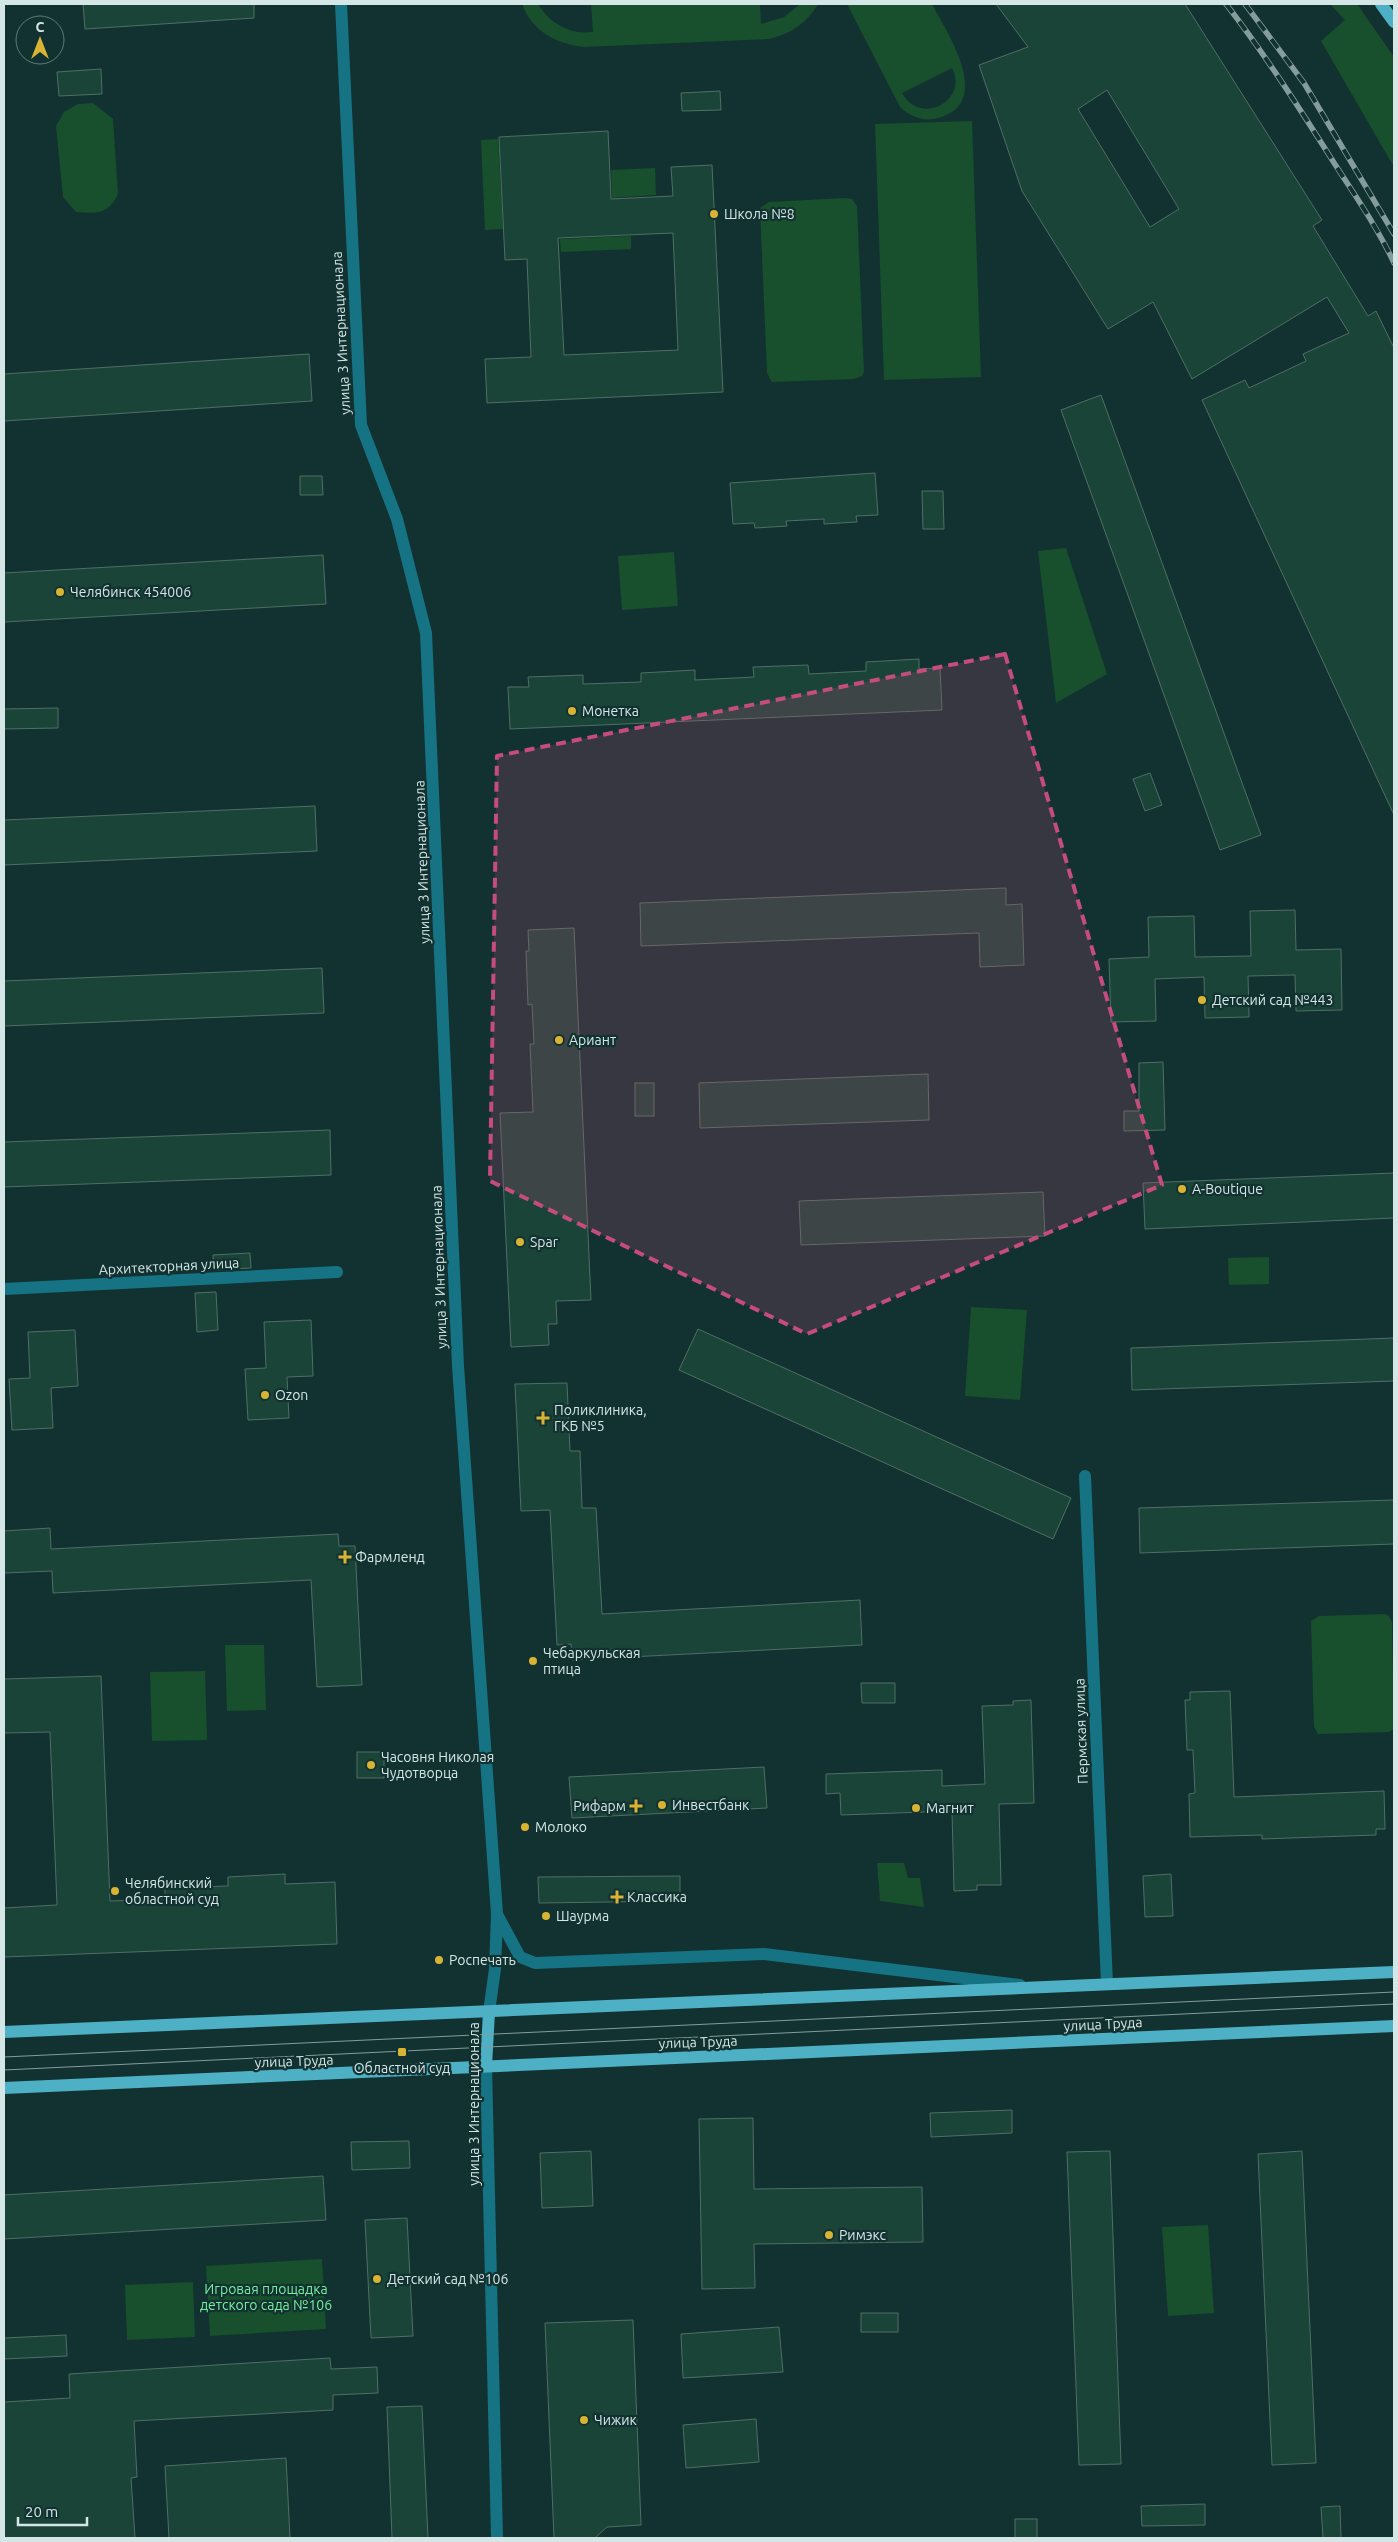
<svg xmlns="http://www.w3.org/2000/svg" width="1398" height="2542" viewBox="0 0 1398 2542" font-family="Ubuntu,sans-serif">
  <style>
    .green { fill: #184f2c; fill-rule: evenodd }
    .building { fill: #1b4439; stroke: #506e64; fill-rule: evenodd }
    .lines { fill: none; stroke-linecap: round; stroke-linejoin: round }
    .minor { stroke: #167383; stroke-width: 12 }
    .major { stroke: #4eb0c4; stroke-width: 12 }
    .tram { stroke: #849c9b; stroke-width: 1 }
    .rail-casing { stroke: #849c9b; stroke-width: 5.5 }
    .rail { stroke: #123231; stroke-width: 4; stroke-dasharray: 11; stroke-linecap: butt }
    .marked { fill: #c64c7e; fill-opacity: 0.2; stroke: #c64c7e; stroke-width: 4; stroke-dasharray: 10 6; stroke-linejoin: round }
    .poi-dot { fill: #d9b334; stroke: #123231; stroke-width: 2 }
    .labels { text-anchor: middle; stroke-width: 4.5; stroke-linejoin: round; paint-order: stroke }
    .poi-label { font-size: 14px; fill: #d4e6e5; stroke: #123231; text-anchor: start }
    .street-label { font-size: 14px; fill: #d4e6e5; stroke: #123231 }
    .park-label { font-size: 14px; fill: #77ee9d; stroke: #123231 }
  </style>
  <rect width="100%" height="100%" fill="#123231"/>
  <g class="green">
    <path d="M522 4H538C550 23 569 35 593 32L591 4H760L761 24 784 17 800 4H818C807 23 791 34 769 39L584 47C556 44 532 31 522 4Z"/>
    <path d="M847 4H932C947 33 995 103 938 118 924 122 911 117 900 107ZM952 68C969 100 921 127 902 93Z"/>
    <path d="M1330 4H1357L1394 57V167L1321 41 1345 20Z"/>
    <path d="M93 103 113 119 118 194C109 214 96 214 76 212L63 197 56 126 64 112 78 104Z"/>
    <path d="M972 121 981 377 884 380 875 124Z"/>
    <path d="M498 139 503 229 485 230 481 140Z"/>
    <path d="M655 168 656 195 612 198 611 170Z"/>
    <path d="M846 198 852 199 857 206 864 372 862 376 854 379 772 382 767 373 760 208 769 202Z"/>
    <path d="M631 236V249L561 252 560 239Z"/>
    <path d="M1066 548 1107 674 1056 703 1038 551Z"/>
    <path d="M674 552 678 606 622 610 618 556Z"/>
    <path d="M1269 1257V1284L1229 1285 1228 1258Z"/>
    <path d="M971 1307 1027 1310 1020 1400 965 1396Z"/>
    <path d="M1385 1614 1389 1616 1392 1622 1394 1729 1389 1732 1318 1734 1314 1727 1311 1621 1319 1616Z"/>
    <path d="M225 1645H264L266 1710 227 1711Z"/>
    <path d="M205 1671 207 1740 152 1741 150 1672Z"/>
    <path d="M877 1863H904L908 1878H920L924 1907 880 1901Z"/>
    <path d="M1208 2225 1214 2313 1168 2316 1162 2227Z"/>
    <path d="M322 2259 326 2329 210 2336 206 2266Z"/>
    <path d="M193 2282 195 2337 127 2340 125 2285Z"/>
  </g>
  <g class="building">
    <path d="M83 4H254V18L85 29Z"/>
    <path d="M996 4H1185L1322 220 1313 226 1368 316 1376 311 1394 348V815L1202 400 1245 380 1249 388 1306 361 1303 354 1349 333 1327 297 1192 379 1153 302 1108 329 1022 191 979 65 1028 47ZM1107 90 1179 209 1150 227 1078 109Z"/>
    <path d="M101 69 102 94 59 96 57 72Z"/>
    <path d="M720 91 721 110 682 111 681 93Z"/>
    <path d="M608 131 611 199 673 196 671 167 712 165 723 392 487 403 485 359 531 357 527 259 505 260 499 137ZM673 233 678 350 564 355 558 238Z"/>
    <path d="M309 354 312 401 4 421V374Z"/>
    <path d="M1101 395 1261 835 1220 850 1061 410Z"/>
    <path d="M875 473 878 515 856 516 857 522 824 524V519L786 521 787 526 755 528 754 523 733 524 730 483Z"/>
    <path d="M300 476H322L323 495H300Z"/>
    <path d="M922 491H943L944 529H923Z"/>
    <path d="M323 555 326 604 4 622V573Z"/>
    <path d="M919 659V669L940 668 942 710 510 729 508 687H529L528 677 583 675V684L641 682V673L695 670V680L754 677 753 667 808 665 809 674 866 671V662Z"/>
    <path d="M58 708V728L4 729V709Z"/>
    <path d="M1150 773 1162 805 1145 811 1133 779Z"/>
    <path d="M315 806 317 851 4 865V820Z"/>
    <path d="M1006 888V905L1022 904 1024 965 980 967 979 933 641 946 640 903Z"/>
    <path d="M1295 910 1296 950 1341 949 1342 1010 1296 1011 1295 975 1248 976 1249 1017 1205 1018 1204 977 1155 979 1156 1021 1111 1022 1109 959 1149 957 1148 917 1194 916 1195 957 1251 956 1250 911Z"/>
    <path d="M574 928 591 1300 556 1301 557 1324H548L549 1345 511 1347 500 1113 533 1112 530 1044H534L532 1004 528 1005 526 951H529L528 930Z"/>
    <path d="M322 968 324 1013 4 1026V981Z"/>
    <path d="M1163 1062 1165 1130 1124 1131V1111H1139V1063Z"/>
    <path d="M928 1074 929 1120 700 1128 699 1083Z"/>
    <rect x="635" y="1083" width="19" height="33"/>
    <path d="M330 1130 331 1175 4 1187V1142Z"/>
    <path d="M1394 1173V1218L1145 1229 1143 1183Z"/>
    <path d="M1043 1192 1045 1236 801 1245 799 1201Z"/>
    <path d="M250 1253 251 1268 214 1270 213 1255Z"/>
    <path d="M216 1292 218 1330 197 1332 195 1293Z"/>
    <path d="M311 1320 313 1376 287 1377 289 1418 248 1420 245 1369 266 1368 264 1322Z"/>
    <path d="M698 1329 1071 1498 1053 1539 679 1370Z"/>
    <path d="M75 1330 78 1386 51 1388 53 1428 12 1430 9 1379 30 1378 28 1332Z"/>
    <path d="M1394 1338V1381L1132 1390 1131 1348Z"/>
    <path d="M567 1383 570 1451H580L582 1508H596L602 1614 860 1600 862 1645 572 1660 571 1644 557 1645 550 1510 521 1511 515 1384Z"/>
    <path d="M1394 1500V1544L1140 1553 1139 1508Z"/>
    <path d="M50 1528 51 1549 338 1534 339 1546H355L362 1685 317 1687 311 1580 53 1593 52 1571 4 1573V1531Z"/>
    <path d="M101 1676 110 1901 165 1899V1888L228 1886V1877L285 1874V1884L335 1882 337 1944 4 1957V1908L57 1905 50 1732 4 1733V1679Z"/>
    <path d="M861 1683H895V1703H862Z"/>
    <path d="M1230 1691 1234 1797 1384 1791 1385 1829H1376V1835L1262 1839V1835L1190 1837 1189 1794 1195 1793 1193 1750H1187L1185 1700H1190V1692Z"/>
    <path d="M1031 1700 1034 1803 999 1804 1001 1885H977V1890L954 1891 952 1811 841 1815 840 1793 826 1794V1774L942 1770V1786L985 1784 982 1706 1013 1705V1701Z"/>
    <rect x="357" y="1752" width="27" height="26"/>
    <path d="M764 1767 767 1808 572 1818 569 1777Z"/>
    <path d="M1171 1874 1173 1916 1145 1917 1143 1876Z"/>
    <path d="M680 1876V1901L539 1903 538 1877Z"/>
    <path d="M1012 2110V2133L931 2137 930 2113Z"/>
    <path d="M753 2118 754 2189 922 2187 923 2242 754 2244 755 2288 702 2289 699 2119Z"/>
    <path d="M409 2141 410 2168 352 2170 351 2142Z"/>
    <path d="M591 2151 593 2206 542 2208 540 2153Z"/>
    <path d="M1110 2151 1121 2464 1079 2465 1067 2152Z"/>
    <path d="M1302 2151 1316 2463 1272 2465 1258 2154Z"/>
    <path d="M323 2176 326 2220 4 2239V2195Z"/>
    <path d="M407 2218 413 2336 371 2338 365 2220Z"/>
    <rect x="861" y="2313" width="37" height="19"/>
    <path d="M633 2320 641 2525 607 2527 595 2538H554L545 2323Z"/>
    <path d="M779 2327 783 2372 683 2378 681 2334Z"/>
    <path d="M66 2335 67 2356 4 2359V2338Z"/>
    <path d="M330 2358 331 2369 377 2367 378 2393 333 2395V2410L134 2421 137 2477 131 2478 135 2538H4V2402L70 2398 69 2374Z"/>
    <path d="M422 2406 428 2538H392L387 2407Z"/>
    <path d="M756 2419 759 2462 686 2468 683 2425Z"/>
    <path d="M286 2458 290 2538H169L165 2466Z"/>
    <path d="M1205 2504V2525L1142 2526 1141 2506Z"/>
    <path d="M1340 2506 1341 2538H1323L1321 2507Z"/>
    <rect x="1015" y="2519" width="22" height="19"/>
  </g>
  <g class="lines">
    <g class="minor">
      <path d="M341 4 361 425 397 519 426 633 458 1366 497 1914 495 1969 489 2012"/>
      <path d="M4 1289 337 1272"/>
      <path d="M1085 1476 1107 1984"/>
      <path d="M498 1916 520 1957 535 1963 764 1954 1020 1985"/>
      <path d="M486 2066 497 2538"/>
    </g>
    <g class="major">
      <path d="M1381 4 1394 22"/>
      <path d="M4 2032 1394 1972"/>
      <path d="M486 2066 489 2012"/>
      <path d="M4 2088 1394 2026"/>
    </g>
    <g class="tram">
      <path d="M4 2057 1394 1992"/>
      <path d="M4 2070 1394 2004"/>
    </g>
    <g class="rail-casing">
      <g id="rail">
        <path d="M1226 4C1264 53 1298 106 1331 158 1353 193 1377 226 1394 263"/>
        <path d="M1245 4 1304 83 1394 234"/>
      </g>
    </g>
    <use href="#rail" class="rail"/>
  </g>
  <path class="marked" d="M1005 654 1162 1185 807 1334 490 1181 497 756Z"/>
  <g class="poi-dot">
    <circle cx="714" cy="214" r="5"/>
    <circle cx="60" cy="592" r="5"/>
    <circle cx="572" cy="711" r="5"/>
    <circle cx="1202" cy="1000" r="5"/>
    <circle cx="559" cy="1040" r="5"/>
    <circle cx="1182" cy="1189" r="5"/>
    <circle cx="520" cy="1242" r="5"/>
    <circle cx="265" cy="1395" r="5"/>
    <path d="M540.5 1410.5h5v5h5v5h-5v5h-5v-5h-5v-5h5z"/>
    <path d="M342.5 1549.5h5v5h5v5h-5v5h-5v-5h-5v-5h5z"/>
    <circle cx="533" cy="1661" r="5"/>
    <circle cx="371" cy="1765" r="5"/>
    <circle cx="662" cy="1805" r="5"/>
    <path d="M633.5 1798.5h5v5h5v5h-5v5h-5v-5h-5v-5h5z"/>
    <circle cx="916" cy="1808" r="5"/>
    <circle cx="525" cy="1827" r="5"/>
    <circle cx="115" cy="1891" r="5"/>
    <path d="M614.5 1889.5h5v5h5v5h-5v5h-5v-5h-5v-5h5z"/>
    <circle cx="546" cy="1916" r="5"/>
    <circle cx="439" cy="1960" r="5"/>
    <rect x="397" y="2047" width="10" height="10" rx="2.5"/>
    <circle cx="829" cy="2235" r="5"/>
    <circle cx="377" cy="2279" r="5"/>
    <circle cx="584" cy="2420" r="5"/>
  </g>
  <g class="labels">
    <g class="poi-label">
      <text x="724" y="219">Школа №8</text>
      <text x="70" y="597">Челябинск 454006</text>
      <text x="582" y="716">Монетка</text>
      <text x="1212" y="1005">Детский сад №443</text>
      <text x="569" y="1045">Ариант</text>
      <text x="1192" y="1194">A-Boutique</text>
      <text x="530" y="1247">Spar</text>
      <text x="275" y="1400">Ozon</text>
      <text x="554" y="1415">Поликлиника,<tspan x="554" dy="16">ГКБ №5</tspan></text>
      <text x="355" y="1562">Фармленд</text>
      <text x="543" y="1658">Чебаркульская<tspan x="543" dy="16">птица</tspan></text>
      <text x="381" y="1762">Часовня Николая<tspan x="381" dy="16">Чудотворца</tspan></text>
      <text x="672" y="1810">Инвестбанк</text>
      <text x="626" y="1811" text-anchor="end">Рифарм</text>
      <text x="926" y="1813">Магнит</text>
      <text x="535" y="1832">Молоко</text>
      <text x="125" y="1888">Челябинский<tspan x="125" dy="16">областной суд</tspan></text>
      <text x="627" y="1902">Классика</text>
      <text x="556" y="1921">Шаурма</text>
      <text x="449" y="1965">Роспечать</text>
      <text x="402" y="2073" text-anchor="middle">Областной суд</text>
      <text x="839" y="2240">Римэкс</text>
      <text x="387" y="2284">Детский сад №106</text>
      <text x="594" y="2425">Чижик</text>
    </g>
    <g class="street-label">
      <text transform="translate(341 333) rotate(-93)" y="5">улица 3 Интернационала</text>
      <text transform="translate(422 862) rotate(-92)" y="5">улица 3 Интернационала</text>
      <text transform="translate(169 1266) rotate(-3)" y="5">Архитекторная улица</text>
      <text transform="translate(439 1267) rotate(-92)" y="5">улица 3 Интернационала</text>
      <text transform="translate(1081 1731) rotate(-92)" y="5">Пермская улица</text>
      <text transform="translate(1103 2024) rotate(-3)" y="5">улица Труда</text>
      <text transform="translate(698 2042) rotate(-2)" y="5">улица Труда</text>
      <text transform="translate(294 2061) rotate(-2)" y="5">улица Труда</text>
      <text transform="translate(474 2104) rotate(-90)" y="5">улица 3 Интернационала</text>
    </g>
    <g class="park-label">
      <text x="266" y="2294">Игровая площадка<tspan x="266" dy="16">детского сада №106</tspan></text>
    </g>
  </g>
  <rect width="1398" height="2542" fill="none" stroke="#d4e6e5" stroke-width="10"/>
  <g transform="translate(40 40)"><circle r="24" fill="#123231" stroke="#607a79"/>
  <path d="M0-4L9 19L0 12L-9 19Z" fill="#d9b334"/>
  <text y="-8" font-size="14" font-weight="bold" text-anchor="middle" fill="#d4e6e5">С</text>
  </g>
  <path d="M18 2517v8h69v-8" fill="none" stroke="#d4e6e5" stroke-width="2.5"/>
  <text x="25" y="2517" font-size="15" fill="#d4e6e5" stroke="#123231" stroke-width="4" paint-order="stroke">20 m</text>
</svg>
